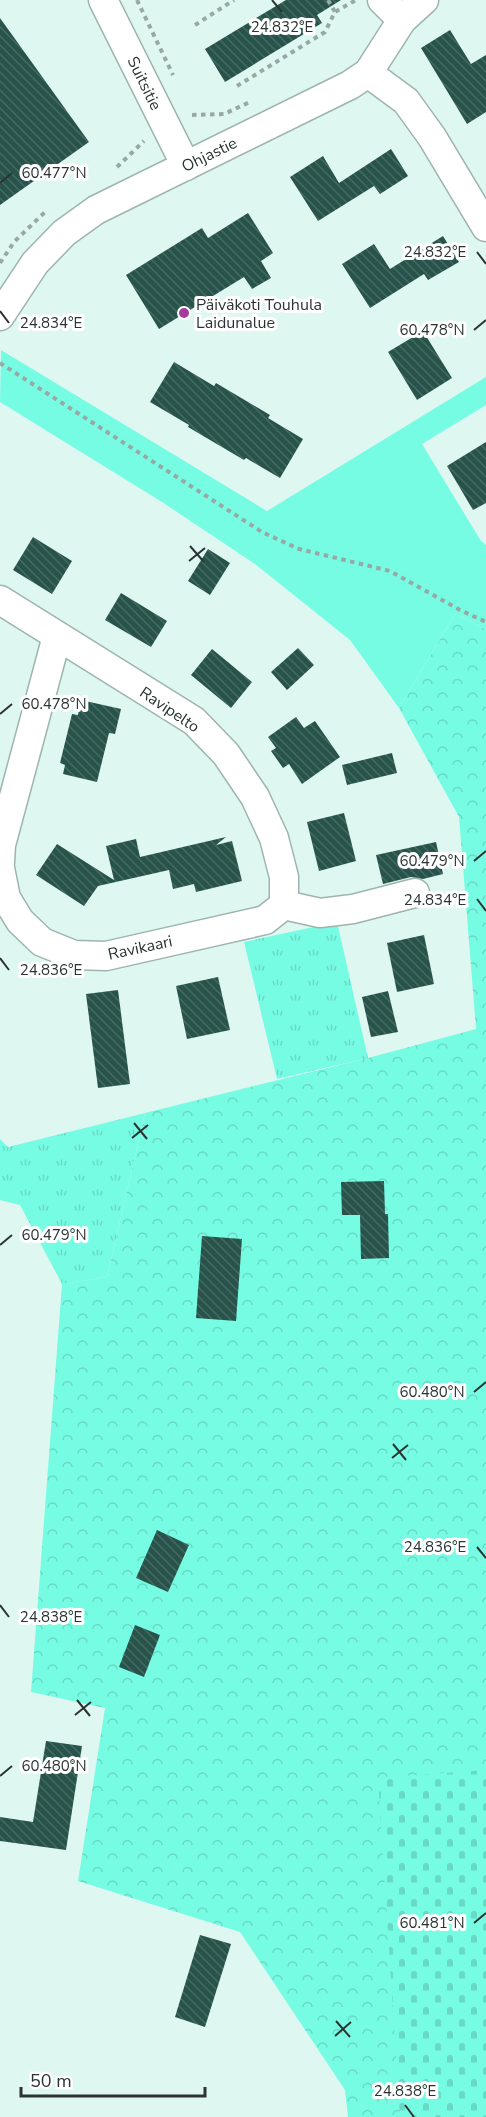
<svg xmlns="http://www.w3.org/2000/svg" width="486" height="2117" viewBox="0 0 486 2117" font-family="'Nunito Sans',sans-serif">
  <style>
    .grass { fill: url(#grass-tufts) }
    .forest { fill: url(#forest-crowns) }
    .cemetery { fill: url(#cemetery-stones) }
    .park { fill: #77fce4 }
    .building { fill: url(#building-back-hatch) }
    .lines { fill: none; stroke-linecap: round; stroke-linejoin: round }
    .minor-casing { stroke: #9db4af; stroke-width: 31 }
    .path { stroke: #97a9a4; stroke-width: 4; stroke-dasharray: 4.5 4.5; stroke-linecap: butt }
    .minor { stroke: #fff; stroke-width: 28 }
    .ticks { fill: none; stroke: #2b3432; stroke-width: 2 }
    .poi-dot { fill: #a43b9e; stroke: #fff; stroke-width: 2 }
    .labels { text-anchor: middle; stroke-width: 6; stroke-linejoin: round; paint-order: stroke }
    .street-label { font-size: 16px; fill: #2b3432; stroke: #fff }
    .poi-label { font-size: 16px; fill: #2b3432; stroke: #fff; text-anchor: start }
    .ticks-label { font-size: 15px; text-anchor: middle; fill: #2b3432; stroke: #fff; stroke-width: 6; stroke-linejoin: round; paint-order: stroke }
  </style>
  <defs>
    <pattern id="grass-tufts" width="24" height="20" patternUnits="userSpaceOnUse" patternTransform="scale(1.5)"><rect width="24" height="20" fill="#77fce4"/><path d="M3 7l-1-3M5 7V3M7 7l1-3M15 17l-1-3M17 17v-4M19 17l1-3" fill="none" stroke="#67d9c4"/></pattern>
    <pattern id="forest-crowns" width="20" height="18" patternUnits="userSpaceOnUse" patternTransform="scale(1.5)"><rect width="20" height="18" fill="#77fce4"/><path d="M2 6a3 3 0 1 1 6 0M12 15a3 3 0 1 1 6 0" fill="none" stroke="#67d9c4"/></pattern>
    <pattern id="cemetery-stones" width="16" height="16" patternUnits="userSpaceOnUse" patternTransform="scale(1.5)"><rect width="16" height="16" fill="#77fce4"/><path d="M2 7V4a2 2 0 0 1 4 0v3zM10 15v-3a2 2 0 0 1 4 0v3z" fill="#67d9c4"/></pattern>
    <pattern id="building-back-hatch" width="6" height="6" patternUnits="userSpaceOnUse" patternTransform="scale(1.5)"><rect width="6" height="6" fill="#27534b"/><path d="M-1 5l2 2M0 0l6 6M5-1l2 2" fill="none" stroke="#456963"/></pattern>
  </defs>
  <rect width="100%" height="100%" fill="#dff7f1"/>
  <g class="grass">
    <path d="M337 922 368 1058 277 1079 244 942Z"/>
    <path d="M145 1113 107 1277 62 1284 20 1205 0 1200V1139L8 1147Z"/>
  </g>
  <path class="forest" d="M455 614 486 629V2117H348L345 2090 240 1932 78 1881 105 1708 31 1692 62 1284 107 1277 145 1113 368 1058 476 1029 459 817 399 708Z"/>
  <path class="cemetery" d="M486 1770V2117H400L378 1778Z"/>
  <path class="park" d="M1 350 267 511 486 377V405L422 444 481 541 486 545V629L455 614 399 708 350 640 255 564 162 502 0 402Z"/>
  <g class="building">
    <path d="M286 0H341L317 15 322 23 225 82 205 49Z"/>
    <path d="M0 18 89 142 0 205Z"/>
    <path d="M450 30 471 64 486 55V112L467 124 421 48Z"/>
    <path d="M391 149 408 176 380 194 374 186 318 221 290 177 323 156 339 183Z"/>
    <path d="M248 213 273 253 261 261 271 278 252 289 244 277 159 329 126 275 202 228 208 238Z"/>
    <path d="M443 236 459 262 428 280 424 274 370 308 342 264 374 244 390 269Z"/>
    <path d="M423 331 452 378 417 400 388 352Z"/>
    <path d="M174 362 214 386 216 383 270 415 268 418 303 439 280 478 246 458 244 460 188 427 189 425 150 402Z"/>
    <path d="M486 442V503L473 510 447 466Z"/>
    <path d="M33 537 72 561 52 594 13 570Z"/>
    <path d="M208 549 230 563 210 595 188 581Z"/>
    <path d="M121 593 167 621 151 647 105 620Z"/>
    <path d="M298 648 314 665 287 690 271 672Z"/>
    <path d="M212 649 252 682 231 708 191 675Z"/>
    <path d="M81 700 121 709 115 734 109 733 97 782 63 774 65 765 60 763 72 714 78 715Z"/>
    <path d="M296 717 304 728 315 721 340 757 302 784 289 764 283 768 271 751 276 748 268 737Z"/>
    <path d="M392 753 397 773 347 785 342 765Z"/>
    <path d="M344 813 356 861 319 871 307 822Z"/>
    <path d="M226 837 216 845 232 841 242 881 196 892 194 884 173 889 169 870 98 886 84 906 36 875 57 844 114 880 106 846 136 839 140 857Z"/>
    <path d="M436 842 443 874 423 879 411 877 383 884 376 855Z"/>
    <path d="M424 935 434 984 397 992 387 943Z"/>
    <path d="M218 977 230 1030 187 1039 176 986Z"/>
    <path d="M118 990 130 1084 98 1088 86 994Z"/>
    <path d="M388 991 398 1032 371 1037 362 997Z"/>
    <path d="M384 1181 385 1214H388L389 1258 361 1259 360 1215H342L341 1182Z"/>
    <path d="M202 1236 242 1239 236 1321 196 1318Z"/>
    <path d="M157 1530 189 1545 168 1592 136 1578Z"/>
    <path d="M135 1625 160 1635 144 1677 119 1667Z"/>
    <path d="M46 1741 82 1746 66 1850 0 1841V1817L33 1822Z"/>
    <path d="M200 1935 231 1944 205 2027 175 2017Z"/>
  </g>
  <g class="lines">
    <g class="minor-casing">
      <g id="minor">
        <path d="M103 0 186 166"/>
        <path d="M382 0 402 20"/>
        <path d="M368 73 406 101 432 137 486 227"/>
        <path d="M0 316 35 263 64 233 96 210 350 85 368 73 402 20 424 0"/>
        <path d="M0 600 194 721 226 754 255 797 274 838 284 877V905"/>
        <path d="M0 862 1 845 57 636"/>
        <path d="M0 868 6 898 20 921 42 942 74 955 106 956 265 920 284 905"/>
        <path d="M284 905 320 913 353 909 415 893"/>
      </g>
    </g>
    <g class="path">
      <path d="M137 0 173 75"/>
      <path d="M328 0 335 12"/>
      <path d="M195 25 234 0"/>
      <path d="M237 86 325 32 335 12 356 0"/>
      <path d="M192 115 224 114 252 101"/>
      <path d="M117 167 144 141"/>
      <path d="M0 263 14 242 47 210"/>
      <path d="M0 363 262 532 299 549 390 571 460 610 486 622"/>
    </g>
    <use href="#minor" class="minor"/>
  </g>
  <path class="ticks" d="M272 0 282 12M0 183 12 173M477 252 486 264M0 311 9 323M474 330 486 320M190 546 204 562M189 561 205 548M0 714 12 704M474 861 486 851M477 899 486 911M0 958 9 970M134 1123 147 1139M132 1138 148 1125M0 1245 12 1235M474 1392 486 1382M393 1444 406 1460M392 1458 408 1445M477 1547 486 1558M0 1605 9 1617M77 1700 90 1716M75 1715 91 1702M0 1776 12 1766M474 1923 486 1913M336 2021 350 2037M335 2036 351 2022M405 2105 414 2117"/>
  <circle class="poi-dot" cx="184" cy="313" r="6"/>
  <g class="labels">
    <g class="street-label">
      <text transform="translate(145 83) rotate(64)" y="6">Suitsitie</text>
      <text transform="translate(209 154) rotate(-26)" y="6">Ohjastie</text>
      <text transform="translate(170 709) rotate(34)" y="6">Ravipelto</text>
      <text transform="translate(140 947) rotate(-12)" y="6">Ravikaari</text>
    </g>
    <g class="poi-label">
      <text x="196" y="310">Päiväkoti Touhula<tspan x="196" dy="18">Laidunalue</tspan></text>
    </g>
  </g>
  <g class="ticks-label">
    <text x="282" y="32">24.832°E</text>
    <text x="54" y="178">60.477°N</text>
    <text x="435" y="257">24.832°E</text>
    <text x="51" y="328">24.834°E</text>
    <text x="432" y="335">60.478°N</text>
    <text x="54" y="709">60.478°N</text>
    <text x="432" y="866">60.479°N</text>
    <text x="435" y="905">24.834°E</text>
    <text x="51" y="975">24.836°E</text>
    <text x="54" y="1240">60.479°N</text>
    <text x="432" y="1397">60.480°N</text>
    <text x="435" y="1552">24.836°E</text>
    <text x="51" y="1622">24.838°E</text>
    <text x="54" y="1771">60.480°N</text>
    <text x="432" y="1928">60.481°N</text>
    <text x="405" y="2096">24.838°E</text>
  </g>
  <path d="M21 2087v9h184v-9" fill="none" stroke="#2b3432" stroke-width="3"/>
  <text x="30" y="2087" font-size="18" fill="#2b3432" stroke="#ffffff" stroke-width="4.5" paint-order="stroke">50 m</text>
</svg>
